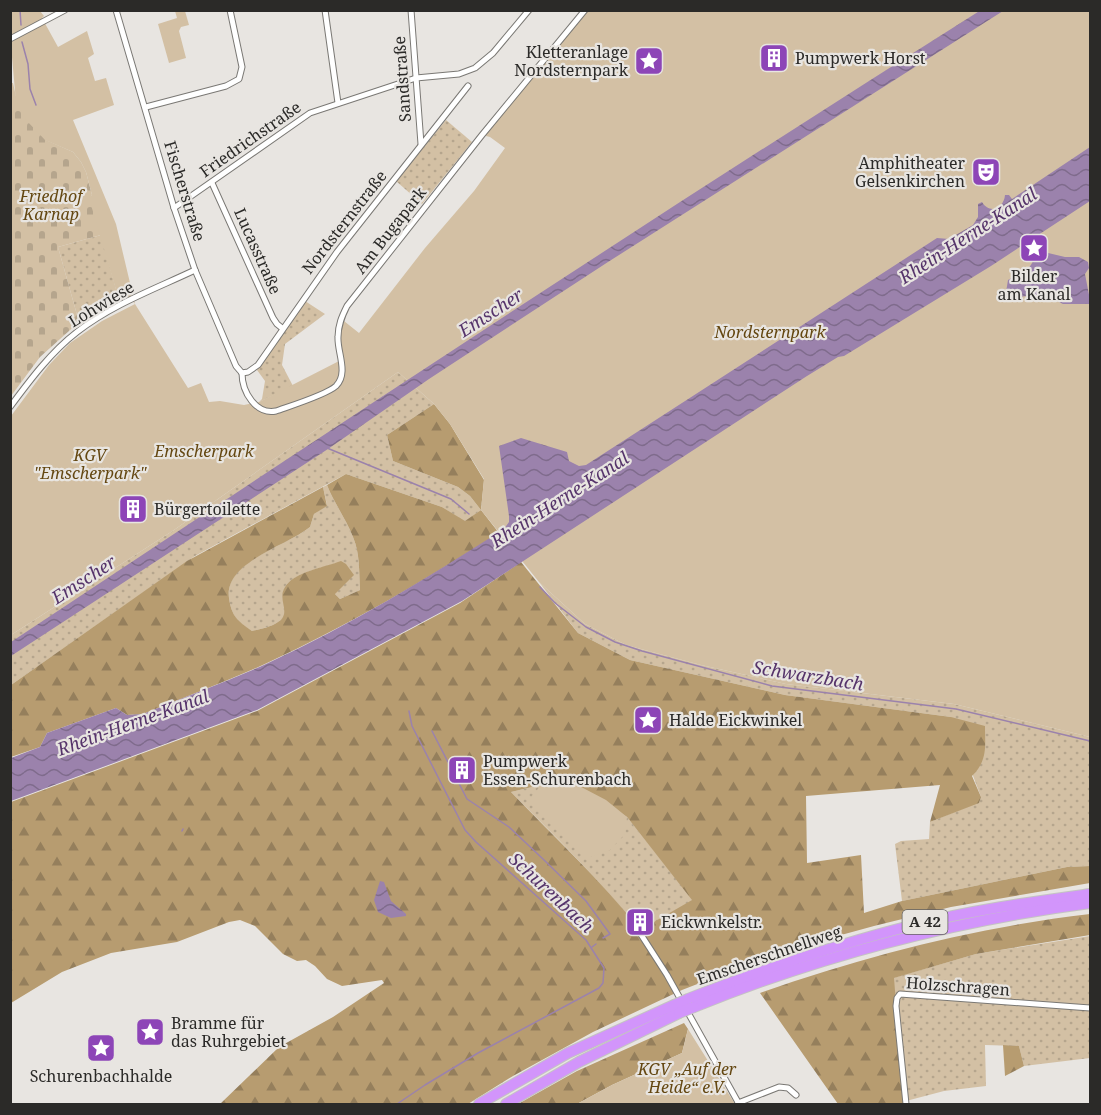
<svg xmlns="http://www.w3.org/2000/svg" width="1101" height="1115" viewBox="0 0 1101 1115" font-family="'Noto Serif',serif">
  <style>
    .grass { fill: url(#grass-dots) }
    .forest { fill: url(#forest-firs); fill-rule: evenodd }
    .cemetery { fill: url(#cemetery-stones) }
    .green { fill: #d3c0a4 }
    .water { fill: url(#water-waves) }
    .lines { fill: none; stroke-linecap: round; stroke-linejoin: round }
    .stream { stroke: #9b82ac; stroke-width: 1.5 }
    .street-casing { stroke: #7a7874; stroke-width: 7 }
    .highway-casing { stroke: #c4c3c3; stroke-width: 12 }
    .street { stroke: #fff; stroke-width: 5 }
    .highway { stroke: #d295fb; stroke-width: 10 }
    .highway-bridge-casing { stroke: #c4c3c3; stroke-width: 12; stroke-linecap: butt }
    .highway-bridge { stroke: #d295fb; stroke-width: 10 }
    .labels { text-anchor: middle; stroke-width: 4.5; stroke-linejoin: round; paint-order: stroke }
    .shield { fill: #e8e5e1; stroke: #646260; stroke-width: 1.5 }
    .shield-label { font-size: 15px; font-weight: bold; fill: #2b2a28 }
    .poi-label { font-size: 16px; fill: #2b2a28; stroke: #e8e5e1; text-anchor: start }
    .street-label { font-size: 16px; fill: #2b2a28; stroke: #e8e5e1 }
    .park-label { font-size: 16px; font-style: italic; fill: #644711; stroke: #e8e5e1 }
    .water-label { font-size: 18px; font-style: italic; fill: #56346b; stroke: #e8e5e1 }
  </style>
  <defs>
    <pattern id="grass-dots" width="8" height="8" patternUnits="userSpaceOnUse" patternTransform="scale(1.5)"><rect width="8" height="8" fill="#d3c0a4"/><path d="M2 2h.1M6 6h.1" fill="none" stroke="#b5a58d" stroke-width="1.8" stroke-linecap="round"/></pattern>
    <pattern id="forest-firs" width="22" height="20" patternUnits="userSpaceOnUse" patternTransform="scale(1.5)"><rect width="22" height="20" fill="#b79c70"/><path d="M5 1l3.5 6h-7zM16 11l3.5 6h-7z" fill="#957f5c"/></pattern>
    <pattern id="cemetery-stones" width="16" height="16" patternUnits="userSpaceOnUse" patternTransform="scale(1.5)"><rect width="16" height="16" fill="#d3c0a4"/><path d="M2 7V4a2 2 0 0 1 4 0v3zM10 15v-3a2 2 0 0 1 4 0v3z" fill="#b5a58d"/></pattern>
    <pattern id="water-waves" width="16" height="10" patternUnits="userSpaceOnUse" patternTransform="scale(1.5)"><rect width="16" height="10" fill="#9b82ac"/><path d="M0 5q4-4 8 0t8 0" fill="none" stroke="#7f6b8c"/></pattern>
  </defs>
  <rect width="100%" height="100%" fill="#e8e5e1"/>
  <g class="grass">
    <path d="M446 120 472 142 422 204 396 181Z"/>
    <path d="M101 235 119 300 111 302 79 322 58 247Z"/>
    <path d="M305 301 325 314 285 344 282 365 293 386 259 402 262 399 265 381 257 370Z"/>
    <path d="M398 372 434 404 387 435 393 461 458 487 470 496 481 510 465 522 442 507 346 474 195 556 11 685V635L174 530Z"/>
    <path d="M327 485C334 503 346 519 353 537 360 553 359 572 360 590L340 599 335 594 341 562C325 567 301 571 288 583 270 602 310 619 252 631 237 621 232 617 229 598 224 561 287 546 310 527L314 514 327 505 323 487Z"/>
    <path d="M539 582 585 624 626 645 701 665 786 684 954 704 1090 737V866L1067 867 902 901 895 844 901 841 929 839 930 822 979 802 981 797 951 717 785 695 630 660 578 633Z"/>
    <path d="M566 779 606 800 627 817 693 900 640 931C601 880 555 837 511 792Z"/>
    <path d="M1090 936V1058L1024 1066 1019 1046 985 1045 986 1086 944 1091 906 1101 893 978 976 954Z"/>
  </g>
  <g class="forest">
    <path d="M434 404 450 424 484 480 481 510 499 533C424 581 347 626 267 663 226 682 184 697 143 714L127 715 116 708 47 733 40 747 11 757V685L187 561 323 487 327 506 314 514 310 527C287 546 224 562 229 598 232 617 237 620 252 631 309 619 269 603 288 583 300 571 325 567 341 561L346 564 354 575 335 594 340 599 360 590C359 572 360 553 353 537 346 519 334 503 327 485L346 474 442 507 465 521 481 510 470 496 458 487 393 461 387 435Z"/>
    <path d="M521 562 578 633 630 660 785 695 951 717 985 726C985 747 988 760 972 776L981 797 979 803 930 822 940 785 806 796 807 863 861 855 864 913 902 901 1067 867 1090 866V883L951 907 874 926 779 952 682 990 593 1032 513 1076 468 1104H220L279 1047 333 1017 384 983 382 980 342 986 327 979 315 966 306 960 297 961 283 954 255 926 240 920 229 922 177 942 111 953 62 972 11 1003V802L257 711 460 603ZM566 779 627 817 692 900 640 930C601 880 555 838 511 792Z"/>
    <path d="M1090 914V935L976 954 894 978 904 1104H838L760 993C867 955 978 927 1090 914Z"/>
    <path d="M684 1023 688 1029 682 1053 612 1085 577 1104H518L577 1071Z"/>
    <path d="M1003 1045 1019 1046 1024 1066 1005 1076Z"/>
  </g>
  <path class="cemetery" d="M10 83H13L17 101 46 140 73 152 81 162 86 172 92 195 90 198 101 235 58 247 79 322 40 357 11 396Z"/>
  <g class="green">
    <path d="M11 11H40L44 16 42 18 58 47 87 31 94 54 88 58 95 81 106 78 114 105 73 120 116 224 135 304 188 388 201 383 209 402 220 401 244 405 259 402 343 359 340 333 344 321 359 333 425 248 474 191 505 148 490 137 482 135 585 11H1090V737L954 704 786 684 701 665 626 645 585 624 539 582 481 510 484 479 450 424 434 404 398 372 174 530 11 635V416L49 365 70 343 102 321 135 304 131 299 119 300 89 198 92 195 86 172 81 162 73 152 45 140 27 121 16 102 11 46Z"/>
    <path d="M175 11H185L189 25 181 27 179 31 186 58 169 63 158 24 177 18Z"/>
    <path d="M566 779 606 800 627 817 625 834 610 850 590 857 553 825 530 801C536 784 550 783 566 779Z"/>
    <path d="M688 1029 735 1104H577L612 1085 682 1053Z"/>
  </g>
  <g class="water">
    <path d="M981 10 1003 11 608 262 429 379 328 449 11 656V642C332 429 654 216 981 10Z"/>
    <path d="M1090 147V201L991 266 844 356 838 357 807 376 462 601 257 710 11 801V758L40 747 47 733 116 708 127 715 143 714C184 697 226 682 266 664 349 626 427 578 504 529L509 522V516L499 446 521 438 567 452 569 461 579 466 586 465 937 238 949 239 973 225 978 217V204L982 202C990 215 1004 208 1005 195H1009L1012 199Z"/>
    <path d="M1044 252 1065 257H1079L1088 262 1089 268 1085 274 1090 300 1089 304H1063L1051 298 1027 296 1008 298 1006 292 1008 280C1019 274 1029 272 1034 259H1042Z"/>
    <path d="M380 881 384 882 391 901 406 914V916L391 918 378 912 374 900Z"/>
  </g>
  <g class="lines">
    <g class="stream">
      <path d="M20 10 21 25"/>
      <path d="M22 42 28 64 30 89 36 105"/>
      <path d="M327 448 451 499 469 514"/>
      <path d="M540 587 555 603 586 627 615 642 642 651 772 686 956 709 1090 741"/>
      <path d="M432 731 467 799 509 827 543 859 586 901 610 934 603 938"/>
      <path d="M182 831 183 829"/>
      <path d="M592 947 596 944"/>
      <path d="M397 1104 425 1085 478 1053 599 988 603 983 604 968 586 940 476 842 465 830 412 726 409 711"/>
    </g>
    <g class="street-casing">
      <g id="street">
        <path d="M116 10 174 208 195 270 236 366 242 373"/>
        <path d="M325 10 338 103"/>
        <path d="M411 10 421 144"/>
        <path d="M10 39 65 10"/>
        <path d="M146 107 226 86 239 79 242 67 230 10"/>
        <path d="M212 183 273 318 277 324 282 328"/>
        <path d="M174 208 310 113 416 78 459 74 475 68 493 53 529 10"/>
        <path d="M242 373C242 392 256 415 276 411 290 406 326 395 336 386 349 373 337 352 338 337 338 325 342 316 347 306L482 135 585 10"/>
        <path d="M242 373 248 372 258 365 337 252 468 86"/>
        <path d="M10 407C30 380 51 352 77 332 113 304 155 289 195 270"/>
        <path d="M640 933 667 975 739 1104"/>
        <path d="M738 1103 779 1087 788 1088 796 1095"/>
        <path d="M906 1104 896 1006 897 998 900 994 1090 1008"/>
      </g>
    </g>
    <g class="highway-casing">
      <g id="highway">
        <path d="M688 999C762 970 837 944 914 925 972 910 1032 902 1090 894"/>
        <path d="M694 1007C822 955 953 921 1090 903"/>
        <path d="M479 1104 568 1053 674 1005"/>
        <path d="M506 1104 579 1062 679 1013"/>
      </g>
    </g>
    <use href="#street" class="street"/>
    <use href="#highway" class="highway"/>
    <g class="highway-bridge-casing">
      <g id="highway-bridge">
        <path d="M674 1005 688 999"/>
        <path d="M679 1013 694 1007"/>
      </g>
    </g>
    <use href="#highway-bridge" class="highway-bridge"/>
  </g>
  <defs>
    <g id="building-square" transform="scale(1.5)"><rect x="-9" y="-9" width="18" height="18" rx="4" fill="#8d45b7" stroke="#e8e5e1"/><path d="M-4-6H4V6H1V3H-1V6H-4ZM-2.5-4.3h1.7v1.8h-1.7ZM.8-4.3h1.7v1.8H.8ZM-2.5-1h1.7V.8h-1.7ZM.8-1h1.7V.8H.8Z" fill="#fff"/></g>
    <g id="sight-square" transform="scale(1.5)"><rect x="-9" y="-9" width="18" height="18" rx="4" fill="#8d45b7" stroke="#e8e5e1"/><path d="M0-6L1.8-2.2L6-1.7L2.9 1.2L3.7 5.4L0 3.3L-3.7 5.4L-2.9 1.2L-6-1.7L-1.8-2.2Z" fill="#fff"/></g>
    <g id="theatre-square" transform="scale(1.5)"><rect x="-9" y="-9" width="18" height="18" rx="4" fill="#8d45b7" stroke="#e8e5e1"/><path d="M-5-5.5Q0-4 5-5.5V0Q5 5 0 6Q-5 5-5 0ZM-3.3-2.5H-1v1.5H-3.3ZM1-2.5H3.3v1.5H1ZM-2.8 1Q0 5.5 2.8 1Z" fill="#fff"/></g>
  </defs>
  <g fill-rule="evenodd">
    <use href="#building-square" x="774" y="58"/>
    <use href="#sight-square" x="649" y="61"/>
    <use href="#theatre-square" x="986" y="172"/>
    <use href="#sight-square" x="1034" y="248"/>
    <use href="#building-square" x="133" y="509"/>
    <use href="#sight-square" x="648" y="720"/>
    <use href="#building-square" x="462" y="770"/>
    <use href="#building-square" x="640" y="922"/>
    <use href="#sight-square" x="150" y="1032"/>
    <use href="#sight-square" x="101" y="1048"/>
  </g>
  <g class="labels">
    <rect class="shield" x="902.5" y="910" width="45" height="24" rx="4.5"/>
    <g class="shield-label">
      <text x="925" y="927">A 42</text>
    </g>
    <g class="poi-label">
      <text x="628" y="58" text-anchor="end">Kletteranlage<tspan x="628" dy="18">Nordsternpark</tspan></text>
      <text x="795" y="64">Pumpwerk Horst</text>
      <text x="965" y="169" text-anchor="end">Amphitheater<tspan x="965" dy="18">Gelsenkirchen</tspan></text>
      <text x="1034" y="282" text-anchor="middle">Bilder<tspan x="1034" dy="18">am Kanal</tspan></text>
      <text x="154" y="515">Bürgertoilette</text>
      <text x="669" y="726">Halde Eickwinkel</text>
      <text x="483" y="767">Pumpwerk<tspan x="483" dy="18">Essen-Schurenbach</tspan></text>
      <text x="661" y="928">Eickwnkelstr.</text>
      <text x="171" y="1029">Bramme für<tspan x="171" dy="18">das Ruhrgebiet</tspan></text>
      <text x="101" y="1082" text-anchor="middle">Schurenbachhalde</text>
    </g>
    <g class="street-label">
      <text transform="translate(402 79) rotate(-94)" y="6">Sandstraße</text>
      <text transform="translate(250 139) rotate(-35)" y="6">Friedrichstraße</text>
      <text transform="translate(185 191) rotate(73)" y="6">Fischerstraße</text>
      <text transform="translate(344 222) rotate(-52)" y="6">Nordsternstraße</text>
      <text transform="translate(390 230) rotate(-52)" y="6">Am Bugapark</text>
      <text transform="translate(258 251) rotate(66)" y="6">Lucasstraße</text>
      <text transform="translate(101 304) rotate(-31)" y="6">Lohwiese</text>
      <text transform="translate(769 955) rotate(-19)" y="6">Emscherschnellweg</text>
      <text transform="translate(958 986) rotate(4)" y="6">Holzschragen</text>
    </g>
    <g class="park-label">
      <text x="51" y="202">Friedhof<tspan x="51" dy="18">Karnap</tspan></text>
      <text x="770" y="338">Nordsternpark</text>
      <text x="204" y="457">Emscherpark</text>
      <text x="90" y="461">KGV<tspan x="90" dy="18">"Emscherpark"</tspan></text>
      <text x="687" y="1075">KGV „Auf der<tspan x="687" dy="18">Heide“ e.V.</tspan></text>
    </g>
    <g class="water-label">
      <text transform="translate(968 236) rotate(-33)" y="6">Rhein-Herne-Kanal</text>
      <text transform="translate(491 313) rotate(-33)" y="6">Emscher</text>
      <text transform="translate(560 500) rotate(-33)" y="6">Rhein-Herne-Kanal</text>
      <text transform="translate(84 580) rotate(-33)" y="6">Emscher</text>
      <text transform="translate(808 676) rotate(9)" y="6">Schwarzbach</text>
      <text transform="translate(133 723) rotate(-20)" y="6">Rhein-Herne-Kanal</text>
      <text transform="translate(551 893) rotate(43)" y="6">Schurenbach</text>
    </g>
  </g>
  <rect width="1101" height="1115" fill="none" stroke="#2b2a28" stroke-width="24"/>
</svg>
